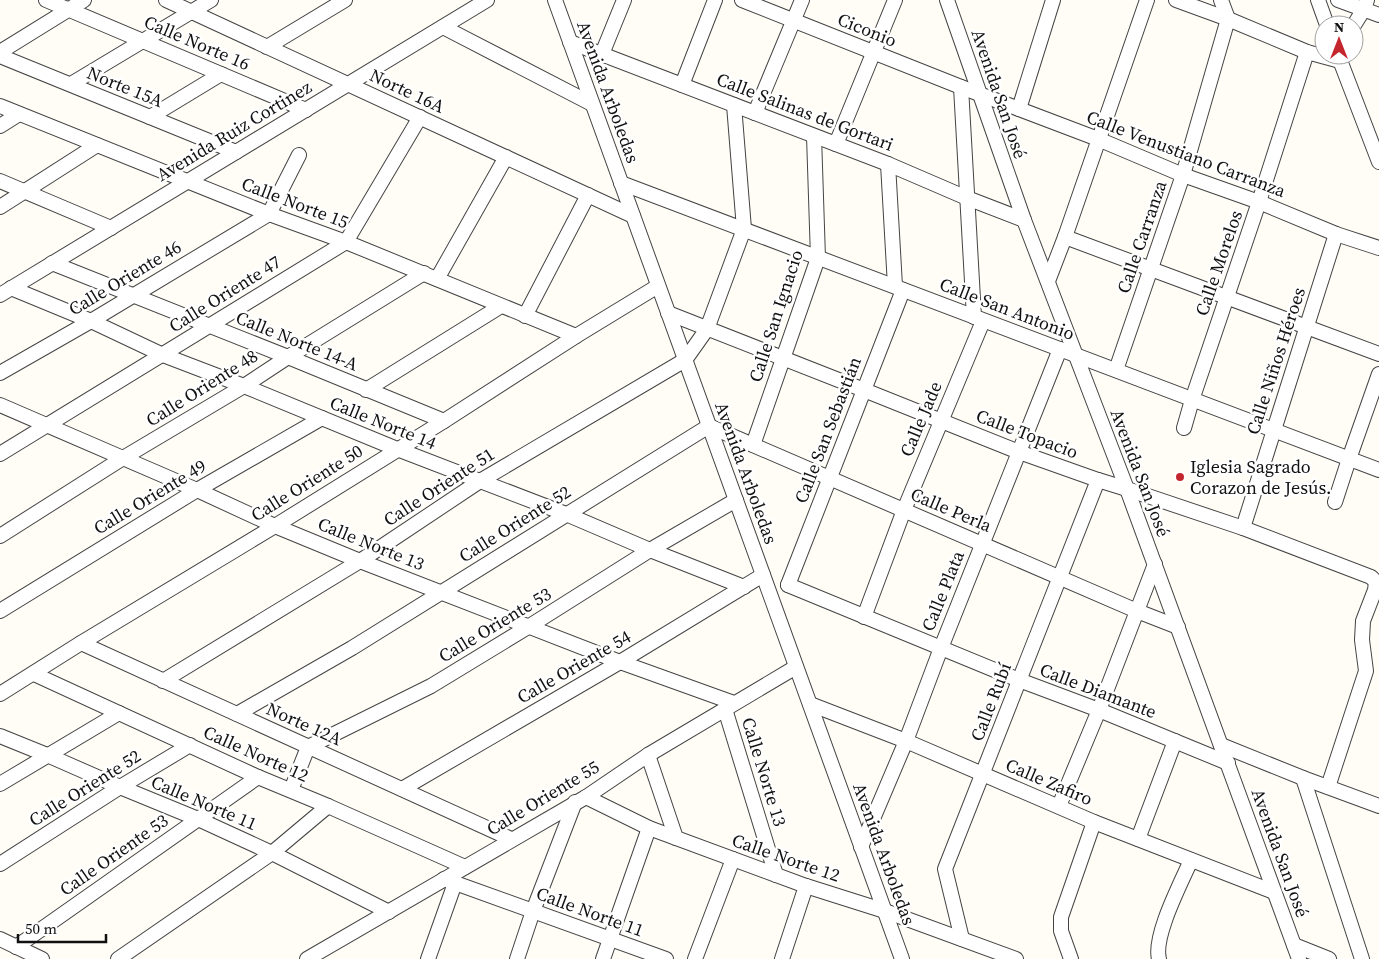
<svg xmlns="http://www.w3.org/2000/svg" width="1379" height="959" viewBox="0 0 1379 959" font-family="'Source Serif 4',serif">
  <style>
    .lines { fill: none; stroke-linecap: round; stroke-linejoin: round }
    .minor-casing { stroke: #444; stroke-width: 16 }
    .minor { stroke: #fff; stroke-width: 14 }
    .poi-dot { fill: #c4262e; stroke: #fff; stroke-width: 2 }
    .labels { text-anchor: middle; stroke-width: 5; stroke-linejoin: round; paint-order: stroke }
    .street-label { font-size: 18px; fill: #111; stroke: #fff }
    .poi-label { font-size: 18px; fill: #111; stroke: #fff; text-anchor: start }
  </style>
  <rect width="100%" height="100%" fill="#fffdf5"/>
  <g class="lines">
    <g class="minor-casing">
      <g id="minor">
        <path d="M46 0 306 110"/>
        <path d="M166 0 633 216"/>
        <path d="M555 0 902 959"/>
        <path d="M742 0 961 87 1098 139 1183 175 1259 202 1336 234 1379 248"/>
        <path d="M947 0 1024 220 1127 489 1299 959"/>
        <path d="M1176 0 1228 19 1307 52 1340 61"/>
        <path d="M1318 0 1327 25"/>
        <path d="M1338 0 1379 15"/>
        <path d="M1354 25 1364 9 1367 0"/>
        <path d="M443 27 592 104"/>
        <path d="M570 42 888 164 967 198 1024 220"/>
        <path d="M267 47 345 0"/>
        <path d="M0 52 84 0"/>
        <path d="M602 54 624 0"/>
        <path d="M1338 55 1379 162"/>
        <path d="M0 56 236 152"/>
        <path d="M71 84 211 0"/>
        <path d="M682 85 715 0"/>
        <path d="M961 87 974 317"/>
        <path d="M0 106 269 214 346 242 576 336"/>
        <path d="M1019 109 1053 0"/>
        <path d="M755 113 802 0"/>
        <path d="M150 117 221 74"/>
        <path d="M0 126 19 114"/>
        <path d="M836 144 895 0"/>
        <path d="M888 164 895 286"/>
        <path d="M0 181 111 228"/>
        <path d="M621 183 1379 470"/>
        <path d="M0 207 97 145"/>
        <path d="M1065 237 1379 354"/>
        <path d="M52 263 288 357 444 421"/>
        <path d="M437 279 506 157"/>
        <path d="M1048 281 1065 237 1147 0"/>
        <path d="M11 288 91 321 163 355 244 386 397 449 566 514 650 550 744 587"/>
        <path d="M0 295 487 0"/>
        <path d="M668 313 864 390 1019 452 1098 480 1127 489 1243 528 1371 577 1376 582 1375 590 1363 621 1362 640 1366 671 1328 787"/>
        <path d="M525 316 588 195"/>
        <path d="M1116 370 1183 175 1228 19 1221 0"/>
        <path d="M0 373 91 321 269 214 299 155"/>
        <path d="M366 390 501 306"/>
        <path d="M0 405 197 490 275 526 360 561 620 662 734 703"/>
        <path d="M1184 428 1192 400 1259 202 1307 52"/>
        <path d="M753 445 818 258 814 136"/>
        <path d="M0 454 346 242 420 117"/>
        <path d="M1335 502 1349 459 1379 374"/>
        <path d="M1243 528 1336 234"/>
        <path d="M0 536 123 458 244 386 288 357 424 273"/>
        <path d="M788 585 1019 680 1099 710 1228 763"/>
        <path d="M788 585 903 290"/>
        <path d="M0 611 197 490 322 418"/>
        <path d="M864 617 904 510 983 321"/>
        <path d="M81 643 511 839"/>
        <path d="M34 674 258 777 328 806 465 867"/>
        <path d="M163 681 360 561 480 481 685 360 707 329 744 229 734 105"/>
        <path d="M0 694 81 643 275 526 444 421 576 336 658 286"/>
        <path d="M810 704 906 741 1094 822 1274 892"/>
        <path d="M725 709 776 875"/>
        <path d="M237 714 352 648 709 426 1137 611 1178 627"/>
        <path d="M0 736 47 755 120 787 198 819 272 853 389 912"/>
        <path d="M1221 745 1303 778 1379 806"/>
        <path d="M648 755 676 838"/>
        <path d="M1303 778 1362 959"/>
        <path d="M0 784 119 713"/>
        <path d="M402 789 620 662 763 575"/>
        <path d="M291 790 308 747 431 686 528 627 650 550 736 500"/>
        <path d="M586 797 649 828 806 886 885 911 1016 959"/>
        <path d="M1059 806 1099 710 1155 564"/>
        <path d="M1138 839 1175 741"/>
        <path d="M861 847 906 741 941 648 1060 349"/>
        <path d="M0 864 120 787 190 745"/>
        <path d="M444 879 666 959"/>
        <path d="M0 939 42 959"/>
        <path d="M962 939 945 869 1098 480"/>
        <path d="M1294 945 1329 959"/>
        <path d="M16 947 258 777"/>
        <path d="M118 959 272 853 328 806"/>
        <path d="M307 959 586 797 648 755 796 667"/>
        <path d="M428 959 455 883"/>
        <path d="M517 959 533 911 575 802"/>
        <path d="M603 959 649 828"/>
        <path d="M695 959 733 859"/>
        <path d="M782 959 806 886"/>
        <path d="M1071 959 1061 931V917L1094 822"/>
        <path d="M1159 959C1153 936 1181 883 1191 860"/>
      </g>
    </g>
    <use href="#minor" class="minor"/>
  </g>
  <circle class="poi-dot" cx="1180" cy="477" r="5"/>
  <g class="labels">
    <g class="street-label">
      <text transform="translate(867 30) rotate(22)" y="6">Ciconio</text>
      <text transform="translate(197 43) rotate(23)" y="6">Calle Norte 16</text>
      <text transform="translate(125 87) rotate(22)" y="6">Norte 15A</text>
      <text transform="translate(407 91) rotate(25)" y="6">Norte 16A</text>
      <text transform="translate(608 92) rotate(70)" y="6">Avenida Arboledas</text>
      <text transform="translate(999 94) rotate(71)" y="6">Avenida San José</text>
      <text transform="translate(805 112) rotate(21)" y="6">Calle Salinas de Gortari</text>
      <text transform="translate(234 131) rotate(-31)" y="6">Avenida Ruiz Cortinez</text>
      <text transform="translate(1186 154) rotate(21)" y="6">Calle Venustiano Carranza</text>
      <text transform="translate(295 203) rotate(21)" y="6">Calle Norte 15</text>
      <text transform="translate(1142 237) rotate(-71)" y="6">Calle Carranza</text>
      <text transform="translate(1219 263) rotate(-71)" y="6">Calle Morelos</text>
      <text transform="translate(125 278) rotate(-31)" y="6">Calle Oriente 46</text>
      <text transform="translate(225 294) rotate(-32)" y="6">Calle Oriente 47</text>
      <text transform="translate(1007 309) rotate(21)" y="6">Calle San Antonio</text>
      <text transform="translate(776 316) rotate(-72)" y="6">Calle San Ignacio</text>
      <text transform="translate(297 341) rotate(22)" y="6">Calle Norte 14-A</text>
      <text transform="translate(1276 361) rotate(-72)" y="6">Calle Niños Héroes</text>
      <text transform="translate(202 388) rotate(-32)" y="6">Calle Oriente 48</text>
      <text transform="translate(921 419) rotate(-67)" y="6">Calle Jade</text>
      <text transform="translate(383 423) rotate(22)" y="6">Calle Norte 14</text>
      <text transform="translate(828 430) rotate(-69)" y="6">Calle San Sebastián</text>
      <text transform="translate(1027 434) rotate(21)" y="6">Calle Topacio</text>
      <text transform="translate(746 473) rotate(70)" y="6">Avenida Arboledas</text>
      <text transform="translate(1140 473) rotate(69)" y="6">Avenida San José</text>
      <text transform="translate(307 483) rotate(-32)" y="6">Calle Oriente 50</text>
      <text transform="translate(439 487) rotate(-33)" y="6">Calle Oriente 51</text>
      <text transform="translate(150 497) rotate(-31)" y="6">Calle Oriente 49</text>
      <text transform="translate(951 510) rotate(23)" y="6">Calle Perla</text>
      <text transform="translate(515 524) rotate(-32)" y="6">Calle Oriente 52</text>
      <text transform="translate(371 544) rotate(22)" y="6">Calle Norte 13</text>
      <text transform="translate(943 591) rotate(-68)" y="6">Calle Plata</text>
      <text transform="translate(495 625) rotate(-31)" y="6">Calle Oriente 53</text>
      <text transform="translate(574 667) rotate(-30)" y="6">Calle Oriente 54</text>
      <text transform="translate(1098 691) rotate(21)" y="6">Calle Diamante</text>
      <text transform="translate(991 702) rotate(-69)" y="6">Calle Rubí</text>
      <text transform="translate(304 724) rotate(24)" y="6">Norte 12A</text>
      <text transform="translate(256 754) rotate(24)" y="6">Calle Norte 12</text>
      <text transform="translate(764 772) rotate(73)" y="6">Calle Norte 13</text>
      <text transform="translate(1049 782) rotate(23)" y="6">Calle Zafiro</text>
      <text transform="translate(85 788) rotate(-32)" y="6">Calle Oriente 52</text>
      <text transform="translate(543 798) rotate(-31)" y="6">Calle Oriente 55</text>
      <text transform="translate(204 803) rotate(23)" y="6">Calle Norte 11</text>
      <text transform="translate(1280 853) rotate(70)" y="6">Avenida San José</text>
      <text transform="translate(884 854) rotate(70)" y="6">Avenida Arboledas</text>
      <text transform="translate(114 855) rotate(-35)" y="6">Calle Oriente 53</text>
      <text transform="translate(786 858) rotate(19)" y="6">Calle Norte 12</text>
      <text transform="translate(590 912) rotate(20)" y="6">Calle Norte 11</text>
    </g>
    <g class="poi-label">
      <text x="1190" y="473">Iglesia Sagrado<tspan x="1190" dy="21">Corazon de Jesús.</tspan></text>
    </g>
  </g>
  <g transform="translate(1339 40)"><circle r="24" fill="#ffffff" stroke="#a0a0a0"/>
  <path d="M0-4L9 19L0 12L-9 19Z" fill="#c4262e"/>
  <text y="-8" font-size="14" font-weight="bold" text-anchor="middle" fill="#111111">N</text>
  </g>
  <path d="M18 934v8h88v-8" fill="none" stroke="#111111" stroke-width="2.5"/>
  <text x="25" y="934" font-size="15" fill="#111111" stroke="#ffffff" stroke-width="4" paint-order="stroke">50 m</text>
</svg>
